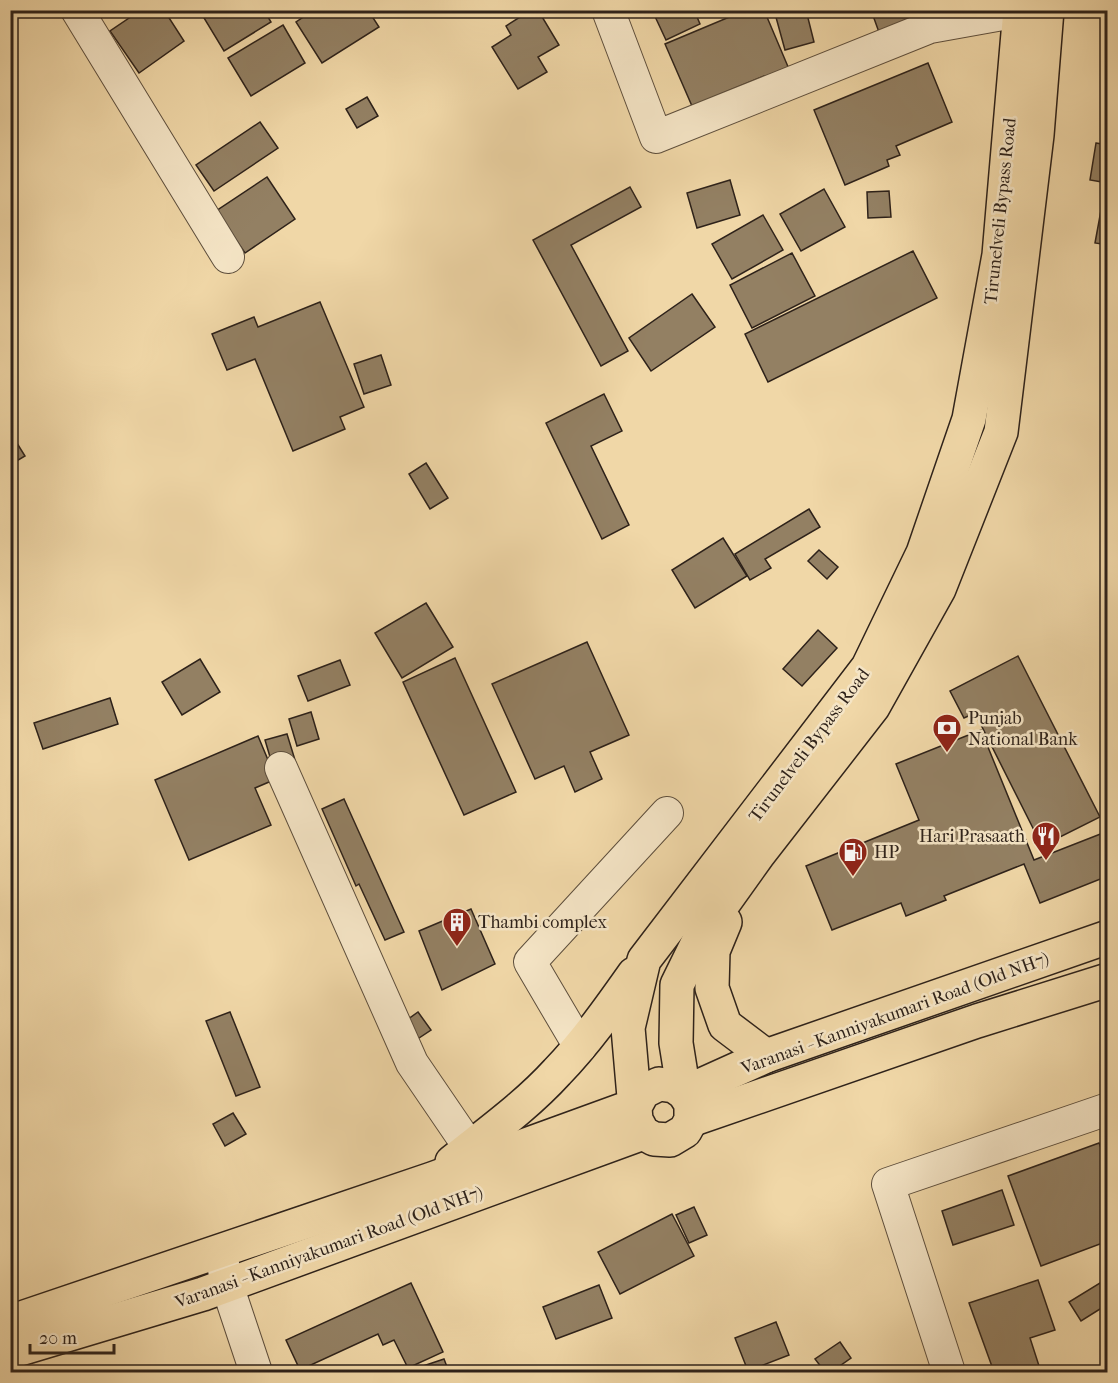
<svg xmlns="http://www.w3.org/2000/svg" width="1118" height="1383" viewBox="0 0 1118 1383" font-family="'IM FELL French Canon',serif">
  <style>
    .building { fill: #938063; stroke: #2e221a; stroke-width: 1.5 }
    .lines { fill: none; stroke-linecap: round; stroke-linejoin: round }
    .street-casing { stroke: #5e4f3d; stroke-width: 34 }
    .primary-casing { stroke: #2e221a; stroke-width: 36 }
    .street { stroke: #f5e5c6; stroke-width: 32 }
    .primary { stroke: #f0d7a7; stroke-width: 33 }
    .labels { text-anchor: middle; stroke-width: 5; stroke-linejoin: round; paint-order: stroke }
    .street-label { font-size: 18px; fill: #2e221a; stroke: #f5e5c6 }
    .poi-label { font-size: 18px; fill: #2e221a; stroke: #f5e5c6; text-anchor: start }
  </style>
  <rect width="100%" height="100%" fill="#f0d7a7"/>
  <filter id="stains"><feTurbulence type="fractalNoise" baseFrequency=".00333" numOctaves="4"/><feColorMatrix values="0 0 0 0 .2 0 0 0 0 .09 0 0 0 0 .02 0 0 0 .5 -.17"/></filter>
  <radialGradient id="worn" r=".72"><stop offset=".6" stop-color="#630" stop-opacity="0"/><stop offset="1" stop-color="#630" stop-opacity=".3"/></radialGradient>
  <g class="building">
    <path d="M141 10H164L184 41 139 73 110 31Z"/>
    <path d="M205 10H264L271 22 224 51 201 13Z"/>
    <path d="M287 10H302L291 17Z"/>
    <path d="M314 10H368L379 27 322 63 296 22Z"/>
    <path d="M531 10H538L559 45 538 57 547 72 518 89 492 47 511 35 506 26Z"/>
    <path d="M652 10H694L700 24 666 40Z"/>
    <path d="M746 10H764L789 69 765 80 764 76 692 106 665 44Z"/>
    <path d="M774 10H806L814 42 785 50Z"/>
    <path d="M871 10H944L880 35Z"/>
    <path d="M283 25 305 63 251 96 228 58Z"/>
    <path d="M928 63 952 122 896 146 900 155 887 160 889 166 845 185 814 110Z"/>
    <path d="M367 97 378 116 357 128 346 109Z"/>
    <path d="M260 122 278 148 214 191 196 165Z"/>
    <path d="M1096 143 1108 145V183L1090 180Z"/>
    <path d="M267 177 295 219 245 253 216 211Z"/>
    <path d="M730 180 740 215 697 228 687 193Z"/>
    <path d="M630 187 641 207 571 245 628 351 601 366 533 240Z"/>
    <path d="M824 189 845 227 801 251 780 214Z"/>
    <path d="M889 191 891 217 868 218 867 192Z"/>
    <path d="M1104 194 1108 195V245L1095 243Z"/>
    <path d="M763 215 783 250 732 279 712 244Z"/>
    <path d="M913 251 937 298 768 382 745 334Z"/>
    <path d="M792 253 815 296 752 328 730 285Z"/>
    <path d="M692 294 715 327 651 371 629 338Z"/>
    <path d="M320 302 364 407 340 417 345 429 293 451 255 359 227 370 212 334 254 317 258 327Z"/>
    <path d="M381 355 391 385 364 394 354 364Z"/>
    <path d="M604 394 622 431 591 446 629 525 602 539 546 423Z"/>
    <path d="M10 432 25 456 10 465Z"/>
    <path d="M426 463 448 498 430 509 409 474Z"/>
    <path d="M809 509 820 527 765 559 771 568 750 580 735 554Z"/>
    <path d="M723 538 747 576 695 608 672 570Z"/>
    <path d="M819 550 838 567 827 579 808 561Z"/>
    <path d="M426 603 453 647 402 678 375 633Z"/>
    <path d="M818 630 837 648 802 686 783 669Z"/>
    <path d="M587 642 629 735 590 752 602 779 575 792 564 766 535 779 492 684Z"/>
    <path d="M1018 656 1100 817 1042 846 975 713 964 718 950 691Z"/>
    <path d="M455 658 516 792 464 815 403 682Z"/>
    <path d="M200 659 220 692 182 715 162 682Z"/>
    <path d="M340 660 350 685 308 701 298 676Z"/>
    <path d="M110 698 118 724 43 749 34 723Z"/>
    <path d="M311 712 319 739 297 746 289 719Z"/>
    <path d="M981 730 1034 860 1103 833 1108 844V876L1040 903 1024 864 944 896 946 900 906 916 901 903 832 930 806 866 919 820 896 764Z"/>
    <path d="M287 734 295 760 273 767 265 740Z"/>
    <path d="M258 736 276 779 255 788 271 825 189 860 155 780Z"/>
    <path d="M344 799 404 932 385 940 359 884 356 886 322 809Z"/>
    <path d="M471 909 495 964 442 990 419 931Z"/>
    <path d="M230 1012 260 1087 236 1096 206 1021Z"/>
    <path d="M418 1012 431 1030 416 1040 404 1022Z"/>
    <path d="M233 1113 246 1134 225 1146 213 1124Z"/>
    <path d="M1099 1143 1108 1165V1241L1041 1266 1008 1176Z"/>
    <path d="M1002 1190 1014 1225 953 1245 942 1211Z"/>
    <path d="M694 1207 707 1235 689 1243 676 1215Z"/>
    <path d="M672 1214 694 1256 620 1294 598 1252Z"/>
    <path d="M1108 1278V1304L1081 1321 1069 1302Z"/>
    <path d="M1038 1280 1055 1330 1030 1338 1041 1372H994L969 1303Z"/>
    <path d="M411 1283 443 1352 408 1368 394 1340 383 1345 378 1334 300 1370 286 1340Z"/>
    <path d="M599 1285 612 1318 556 1339 543 1307Z"/>
    <path d="M776 1322 789 1355 748 1371 735 1338Z"/>
    <path d="M840 1342 851 1358 831 1372H825L815 1359Z"/>
    <path d="M444 1359 449 1372H408V1371Z"/>
  </g>
  <g class="lines">
    <g class="street-casing">
      <g id="street">
        <path d="M77 10 228 257"/>
        <path d="M608 10 656 137 930 27 1019 11"/>
        <path d="M281 768 412 1063 470 1148"/>
        <path d="M580 1047 530 962 667 813"/>
        <path d="M222 1259 227 1285 256 1372"/>
        <path d="M949 1372 888 1184 1108 1109"/>
      </g>
    </g>
    <g class="primary-casing">
      <g id="primary">
        <path d="M1047 10 1037 135 1001 432 939 589 873 707 758 855 703 932 677 985 676 1043 684 1093 766 1056 1108 937"/>
        <path d="M725 922 713 951 712 988 725 1025 766 1056"/>
        <path d="M691 1120 977 1021 1108 980"/>
        <path d="M452 1162C488 1133 526 1106 557 1072 586 1042 610 1008 634 974"/>
        <path d="M10 1322 432 1179 636 1105 643 1092 659 1084 674 1086 684 1093 691 1104V1120L685 1131 670 1140 654 1139 643 1133 636 1120 628 1028 644 960 868 667 923 553 969 419 999 255 1020 10"/>
        <path d="M10 1352 203 1294 643 1133"/>
      </g>
    </g>
    <use href="#street" class="street"/>
    <use href="#primary" class="primary"/>
  </g>
  <defs>
    <g id="bank-pin" transform="scale(1.5)"><path d="M0 17L-7.5 6A9.5 9.5 0 1 1 7.5 6Z" fill="#8f2418" stroke="#f5e5c6"/><path d="M-6-4H6V4H-6ZM0-2.3a2.3 2.3 0 1 0 0 4.6a2.3 2.3 0 1 0 0-4.6Z" fill="#fff"/></g>
    <g id="restaurant-pin" transform="scale(1.5)"><path d="M0 17L-7.5 6A9.5 9.5 0 1 1 7.5 6Z" fill="#8f2418" stroke="#f5e5c6"/><path d="M-5-6h1v4h1v-4h1v4h1v-4h1v5L-1.5 .5V6h-2V.5L-5-1ZM5-6V6H3V1.5H1.5Q1.5-4 5-6Z" fill="#fff"/></g>
    <g id="fuel-pin" transform="scale(1.5)"><path d="M0 17L-7.5 6A9.5 9.5 0 1 1 7.5 6Z" fill="#8f2418" stroke="#f5e5c6"/><path d="M-5.5-6h7V0h2V4h1.3V-2.5L3-4.5l.8-.8L6-3V5H2.5V1h-1V6h-7ZM-4.2-4.7v3.2H.2V-4.7Z" fill="#fff"/></g>
    <g id="building-pin" transform="scale(1.5)"><path d="M0 17L-7.5 6A9.5 9.5 0 1 1 7.5 6Z" fill="#8f2418" stroke="#f5e5c6"/><path d="M-4-6H4V6H1V3H-1V6H-4ZM-2.5-4.3h1.7v1.8h-1.7ZM.8-4.3h1.7v1.8H.8ZM-2.5-1h1.7V.8h-1.7ZM.8-1h1.7V.8H.8Z" fill="#fff"/></g>
  </defs>
  <g fill-rule="evenodd">
    <use href="#bank-pin" x="947" y="728"/>
    <use href="#restaurant-pin" x="1046" y="836"/>
    <use href="#fuel-pin" x="853" y="852"/>
    <use href="#building-pin" x="457" y="922"/>
  </g>
  <g class="labels">
    <g class="street-label">
      <text transform="translate(1000 211) rotate(-84)" y="6">Tirunelveli Bypass Road</text>
      <text transform="translate(809 745) rotate(-53)" y="6">Tirunelveli Bypass Road</text>
      <text transform="translate(895 1013) rotate(-20)" y="6">Varanasi - Kanniyakumari Road (Old NH7)</text>
      <text transform="translate(329 1247) rotate(-20)" y="6">Varanasi - Kanniyakumari Road (Old NH7)</text>
    </g>
    <g class="poi-label">
      <text x="968" y="724">Punjab<tspan x="968" dy="21">National Bank</tspan></text>
      <text x="1025" y="842" text-anchor="end">Hari Prasaath</text>
      <text x="874" y="858">HP</text>
      <text x="478" y="928">Thambi complex</text>
    </g>
  </g>
  <rect width="1118" height="1383" fill="none" stroke="#f0d7a7" stroke-width="36"/>
  <rect x="12" y="12" width="1094" height="1359" fill="none" stroke="#2e221a" stroke-width="3"/>
  <rect x="18" y="18" width="1082" height="1347" fill="none" stroke="#2e221a" stroke-width="1.5"/>
  <path d="M30 1344v9h84v-9" fill="none" stroke="#2e221a" stroke-width="3"/>
  <text x="39" y="1344" font-size="18" fill="#2e221a" stroke="#f5e5c6" stroke-width="4.5" paint-order="stroke">20 m</text>
  <rect width="100%" height="100%" filter="url(#stains)"/>
  <rect width="100%" height="100%" fill="url(#worn)"/>
</svg>
